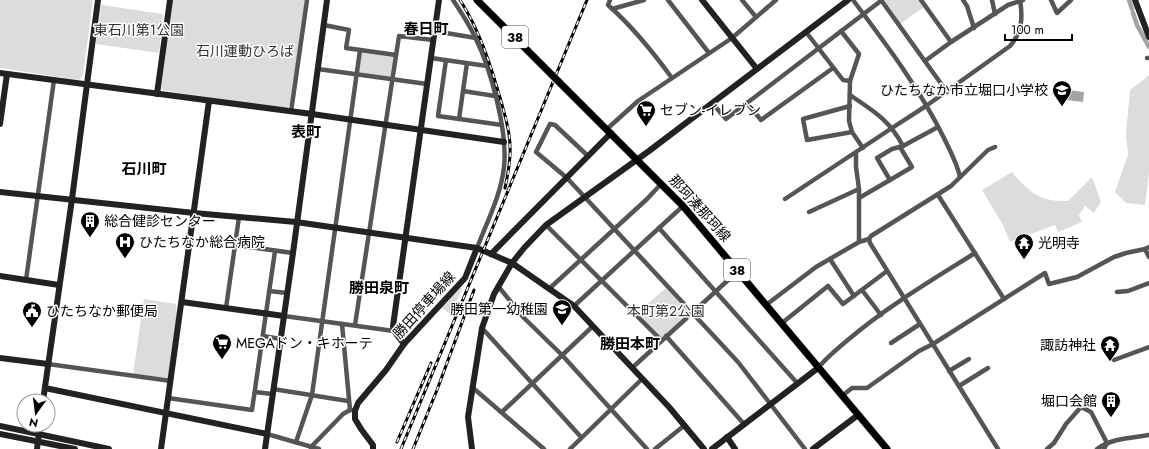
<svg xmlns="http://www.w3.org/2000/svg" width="1149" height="449" viewBox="0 0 1149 449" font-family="Jost,'Noto Sans JP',sans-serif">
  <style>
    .green { fill: #dcdcdc }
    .water { fill: #a3a3a3 }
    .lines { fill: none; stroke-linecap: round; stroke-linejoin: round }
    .canal { stroke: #a3a3a3; stroke-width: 4.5 }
    .primary-casing { stroke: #dbdbdb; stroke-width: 8 }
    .street { stroke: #555; stroke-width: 4.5 }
    .secondary { stroke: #222; stroke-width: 6 }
    .primary { stroke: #000; stroke-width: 7 }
    .rail-casing { stroke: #000; stroke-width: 3 }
    .rail { stroke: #fff; stroke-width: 1.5; stroke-dasharray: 4.5; stroke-linecap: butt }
    .primary-bridge-casing { stroke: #dbdbdb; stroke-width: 8; stroke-linecap: butt }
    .primary-bridge { stroke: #000; stroke-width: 7 }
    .labels { text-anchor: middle; stroke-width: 3; stroke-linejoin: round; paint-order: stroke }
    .shield { fill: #fff; stroke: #4c4c4c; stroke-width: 1 }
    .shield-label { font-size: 13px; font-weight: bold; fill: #000 }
    .park-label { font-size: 14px; fill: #333; stroke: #fff }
    .poi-label { font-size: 14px; fill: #000; stroke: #fff; text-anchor: start }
    .street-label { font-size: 14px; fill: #000; stroke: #fff }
    .neighbourhood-label { font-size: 15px; font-weight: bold; fill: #000; stroke: #fff }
  </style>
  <rect width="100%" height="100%" fill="#fff"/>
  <g class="green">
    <path d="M0 0H93L83 75 79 80 0 68Z"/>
    <path d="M173 0H305L290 105 285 109 161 90Z"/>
    <path d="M886 0H918L924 7 900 24 884 1Z"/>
    <path d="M101 5 163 14 159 53 96 44Z"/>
    <path d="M360 50 396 55 393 80 357 75Z"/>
    <path d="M1149 75V173L1145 205 1126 203 1115 192 1128 155 1126 134 1130 90Z"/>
    <path d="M1012 172C1029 192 1040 202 1068 201L1092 177 1101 202 1094 213 1085 206 1079 215 1082 222 1058 232 1055 225 1010 242 1003 225 982 190Z"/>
    <path d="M459 287 462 289 451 315 441 307Z"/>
    <path d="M666 288 688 312V313L663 337 659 336 642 318 650 310 645 306Z"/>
    <path d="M144 299 176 304 177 315 168 378 167 380 133 375Z"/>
  </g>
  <path class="water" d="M1067 90 1084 92 1083 102 1066 100Z"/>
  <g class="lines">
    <g class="canal">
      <path d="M1129 0 1132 9"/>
      <path d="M1133 13 1137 25 1149 47"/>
    </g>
    <g class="primary-casing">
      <g id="primary">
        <path d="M477 0 552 75"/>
        <path d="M558 81 683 206 887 449"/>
      </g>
    </g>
    <g class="street">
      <path d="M453 0C461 12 469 24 475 37 491 69 508 132 504 167 501 195 487 222 477 248"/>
      <path d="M610 0 608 5C633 27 653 52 672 78"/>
      <path d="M668 0 709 53"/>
      <path d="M742 0 756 17"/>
      <path d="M853 0C886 44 920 89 944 138 950 151 957 163 960 177"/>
      <path d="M881 0 947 92"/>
      <path d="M921 0 951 42"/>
      <path d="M963 0 967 6 974 28"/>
      <path d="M992 0 995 14"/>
      <path d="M1051 0 1057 13 1071 0"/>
      <path d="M612 9 644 0"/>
      <path d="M324 25 349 30 346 48 396 55"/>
      <path d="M434 31 476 38"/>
      <path d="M841 31 859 54 850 81 849 121 852 132 863 148H862"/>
      <path d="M806 32 843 80 850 81"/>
      <path d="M431 58 487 66"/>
      <path d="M1147 58H1149"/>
      <path d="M446 60 438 116 502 125"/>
      <path d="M925 61 951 42 1008 5 1023 0"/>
      <path d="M318 69 427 84"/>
      <path d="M463 91 495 96"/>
      <path d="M850 95C873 111 889 119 903 146"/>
      <path d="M712 103 726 119 882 0"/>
      <path d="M747 103 761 120 833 68"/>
      <path d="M850 106 803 119 807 140 852 132"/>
      <path d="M291 112 307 0"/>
      <path d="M459 119 467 63"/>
      <path d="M607 129 638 101 732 38 776 0"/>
      <path d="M900 147 912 167 890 180 877 158 892 149 903 146 938 127"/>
      <path d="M995 147 988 150 951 186 871 236 869 239 870 243 998 449"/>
      <path d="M856 153V167L859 189V242"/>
      <path d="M588 156 555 125 550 124 536 152 567 178 738 362 805 449"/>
      <path d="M938 195 1004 299"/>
      <path d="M859 198 890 180"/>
      <path d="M785 199 892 128 926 106 1010 46C1022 32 1023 18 1020 0"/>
      <path d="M809 212 859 189"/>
      <path d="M546 225 661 340"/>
      <path d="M659 228 798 384"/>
      <path d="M235 245 293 253"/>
      <path d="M1145 249 1149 257"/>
      <path d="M830 259 854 296"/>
      <path d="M26 280 54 80"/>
      <path d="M498 286 524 318 562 355 647 449"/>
      <path d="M550 288 647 199 661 184"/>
      <path d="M862 290 881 315"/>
      <path d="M269 291 287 293"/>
      <path d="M1117 292 1128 291 1149 283"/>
      <path d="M766 305 816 267 859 242 869 239"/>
      <path d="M574 306 683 206"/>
      <path d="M226 308 239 217"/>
      <path d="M284 316 394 331"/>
      <path d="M782 323 828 286 843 304 887 271"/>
      <path d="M342 324 350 410"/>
      <path d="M355 325 399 36 433 40"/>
      <path d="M482 328 581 437"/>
      <path d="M263 336 281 339"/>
      <path d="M666 336 744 424"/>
      <path d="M891 343 920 324"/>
      <path d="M1114 360 1149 347"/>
      <path d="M48 364 171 381"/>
      <path d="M632 368 738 271"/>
      <path d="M818 368C827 357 838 348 849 339 888 306 932 280 975 253"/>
      <path d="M949 371 969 359"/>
      <path d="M959 386 988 368"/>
      <path d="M472 387 544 449"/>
      <path d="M273 389 348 401"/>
      <path d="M255 392 272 394"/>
      <path d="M842 396 852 388H867L919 351 933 344 1045 273 1049 284 1077 277 1114 257 1126 253 1145 249 1149 247"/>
      <path d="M168 398 252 410 275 251"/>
      <path d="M502 412 593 326"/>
      <path d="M267 434 319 449"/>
      <path d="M296 442 312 395 360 50"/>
      <path d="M311 449V447L343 414 350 410H353"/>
      <path d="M570 449 642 379"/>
      <path d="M655 449 685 425"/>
      <path d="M1047 449 1054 443 1066 424 1081 407 1091 412 1107 443 1104 449"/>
      <path d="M1097 449C1112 438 1131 438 1149 435"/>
    </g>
    <g class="secondary">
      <path d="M702 0 757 69"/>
      <path d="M1135 0 1149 37"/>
      <path d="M0 73 312 114 504 142"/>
      <path d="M157 94 170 0"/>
      <path d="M0 124 7 74"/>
      <path d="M0 192 194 213 296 222 477 248 512 263 574 306 669 407 704 449"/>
      <path d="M491 254 611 133"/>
      <path d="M0 276 59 285"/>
      <path d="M182 302 284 316"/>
      <path d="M404 344 394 331 393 326 439 0"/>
      <path d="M0 358 48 364"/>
      <path d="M45 388 267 434"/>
      <path d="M43 401 72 199 98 0"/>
      <path d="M0 426 109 449"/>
      <path d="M0 434 75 449"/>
      <path d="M727 437 735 449"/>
      <path d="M37 449 40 425"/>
      <path d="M161 449 209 101"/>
      <path d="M265 449 293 253 327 0"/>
      <path d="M373 449V445L361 429 355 419V411L358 403 386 370 404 344 465 278 477 248"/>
      <path d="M472 449 468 417 482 328 494 294 512 263 524 248 546 225 649 151 848 0"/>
      <path d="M712 449 818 368"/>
      <path d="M813 449 858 415"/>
    </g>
    <use href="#primary" class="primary"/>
    <g class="rail-casing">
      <g id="rail">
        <path d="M460 0C480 31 491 66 501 101 505 116 510 130 510 146 511 160 508 174 505 188"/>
        <path d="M397 442 431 363"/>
        <path d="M401 449 587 0"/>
        <path d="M413 449 437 390 474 290"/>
      </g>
    </g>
    <use href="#rail" class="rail"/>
    <g class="primary-bridge-casing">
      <path id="primary-bridge" d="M552 75 558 81"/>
    </g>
    <use href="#primary-bridge" class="primary-bridge"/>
  </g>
  <defs>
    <g id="school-pin" transform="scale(1)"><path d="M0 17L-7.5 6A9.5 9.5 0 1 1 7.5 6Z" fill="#000" stroke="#fff"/><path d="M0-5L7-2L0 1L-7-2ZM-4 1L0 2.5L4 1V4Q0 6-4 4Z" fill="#fff"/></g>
    <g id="supermarket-pin" transform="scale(1)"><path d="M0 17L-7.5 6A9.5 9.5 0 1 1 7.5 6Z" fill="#000" stroke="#fff"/><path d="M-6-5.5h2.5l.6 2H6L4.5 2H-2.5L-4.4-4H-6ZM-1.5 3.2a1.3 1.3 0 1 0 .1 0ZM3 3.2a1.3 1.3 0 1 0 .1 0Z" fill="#fff"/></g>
    <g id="building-pin" transform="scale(1)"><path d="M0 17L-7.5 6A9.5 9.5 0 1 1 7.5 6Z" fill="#000" stroke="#fff"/><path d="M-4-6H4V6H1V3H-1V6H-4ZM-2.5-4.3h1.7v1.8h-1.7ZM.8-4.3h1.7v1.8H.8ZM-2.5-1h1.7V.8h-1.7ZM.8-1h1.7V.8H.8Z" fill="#fff"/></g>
    <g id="hospital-pin" transform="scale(1)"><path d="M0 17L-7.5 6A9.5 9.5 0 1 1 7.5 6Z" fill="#000" stroke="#fff"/><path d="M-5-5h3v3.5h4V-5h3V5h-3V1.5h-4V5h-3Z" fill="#fff"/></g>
    <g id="temple-pin" transform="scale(1)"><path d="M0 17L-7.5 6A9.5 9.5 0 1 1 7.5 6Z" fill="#000" stroke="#fff"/><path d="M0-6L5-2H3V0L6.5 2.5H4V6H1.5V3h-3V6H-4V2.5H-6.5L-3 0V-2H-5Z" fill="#fff"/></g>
    <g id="civic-pin" transform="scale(1)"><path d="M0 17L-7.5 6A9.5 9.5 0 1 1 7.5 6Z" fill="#000" stroke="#fff"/><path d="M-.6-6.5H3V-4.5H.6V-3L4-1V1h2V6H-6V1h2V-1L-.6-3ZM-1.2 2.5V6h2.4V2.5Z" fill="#fff"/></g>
  </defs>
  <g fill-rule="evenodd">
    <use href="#school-pin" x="1062" y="90"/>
    <use href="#supermarket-pin" x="646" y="110"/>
    <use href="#building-pin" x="90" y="221"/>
    <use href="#hospital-pin" x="125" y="242"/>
    <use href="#temple-pin" x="1024" y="243"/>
    <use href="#school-pin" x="562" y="309"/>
    <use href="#civic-pin" x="32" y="311"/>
    <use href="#supermarket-pin" x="222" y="343"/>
    <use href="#temple-pin" x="1110" y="345"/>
    <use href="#building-pin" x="1111" y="401"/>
  </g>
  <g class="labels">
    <g class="shield">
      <rect x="502" y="26" width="26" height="22" rx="3"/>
      <rect x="724" y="259" width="26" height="22" rx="3"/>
    </g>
    <g class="shield-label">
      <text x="515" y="42">38</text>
      <text x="737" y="275">38</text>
    </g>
    <g class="park-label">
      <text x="139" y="35">東石川第1公園</text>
      <text x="245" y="56">石川運動ひろば</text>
      <text x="666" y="316">本町第2公園</text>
    </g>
    <g class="poi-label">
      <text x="1048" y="95" text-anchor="end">ひたちなか市立堀口小学校</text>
      <text x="660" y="115">セブン-イレブン</text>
      <text x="104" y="226">総合健診センター</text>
      <text x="139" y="247">ひたちなか総合病院</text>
      <text x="1038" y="248">光明寺</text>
      <text x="548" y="314" text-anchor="end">勝田第一幼稚園</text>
      <text x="46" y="316">ひたちなか郵便局</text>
      <text x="236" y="348">MEGAドン・キホーテ</text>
      <text x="1096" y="350" text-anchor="end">諏訪神社</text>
      <text x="1097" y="406" text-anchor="end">堀口会館</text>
    </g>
    <g class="street-label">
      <text transform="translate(700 208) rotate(48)" y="5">那珂湊那珂線</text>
      <text transform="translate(424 305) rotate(-48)" y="5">勝田停車場線</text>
    </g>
    <g class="neighbourhood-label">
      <text x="426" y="34">春日町</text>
      <text x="306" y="137">表町</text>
      <text x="144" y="174">石川町</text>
      <text x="379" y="293">勝田泉町</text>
      <text x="630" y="349">勝田本町</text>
    </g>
  </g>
  <g transform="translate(36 413) rotate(194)"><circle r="19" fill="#ffffff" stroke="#999999"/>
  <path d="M0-3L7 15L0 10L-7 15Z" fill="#000000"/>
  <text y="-6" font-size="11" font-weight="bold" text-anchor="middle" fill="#000000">N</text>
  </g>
  <path d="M1005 34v6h67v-6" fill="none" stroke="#000000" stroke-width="2"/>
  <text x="1011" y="34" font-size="12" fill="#000000" stroke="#ffffff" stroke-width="3" paint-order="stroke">100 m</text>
</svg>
